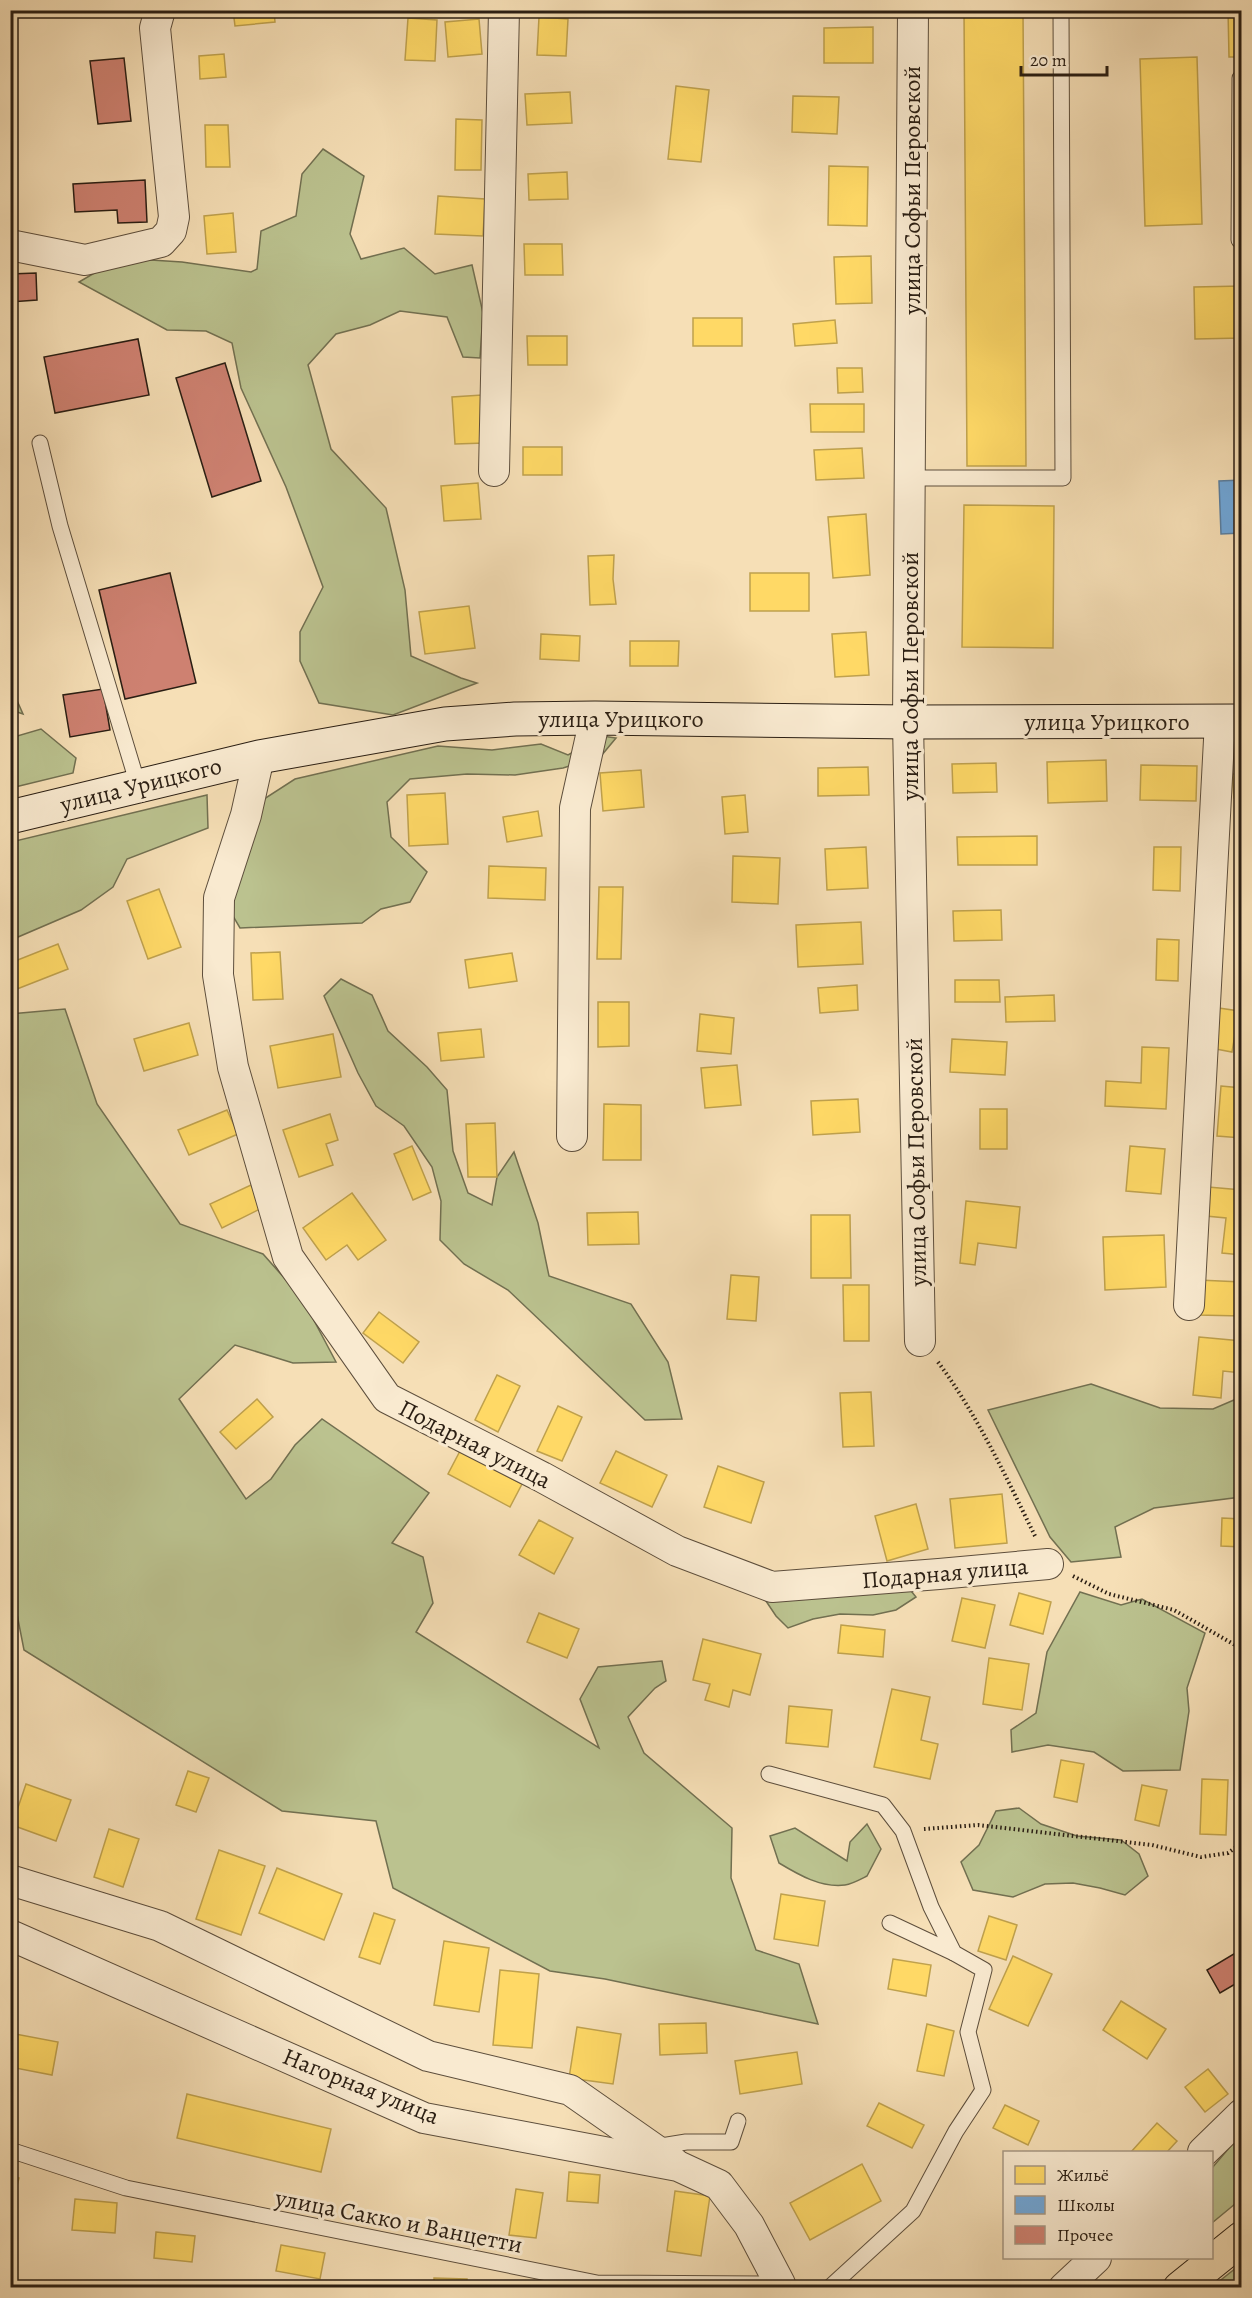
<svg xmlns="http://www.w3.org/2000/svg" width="1252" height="2298" viewBox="0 0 1252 2298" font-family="Alegreya,serif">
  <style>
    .green { fill: #bbc28f; stroke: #727051; stroke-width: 1.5 }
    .homes { fill: #ffd966; stroke: #bfa14d; stroke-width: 1.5 }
    .schools { fill: #6fa8dc; stroke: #5a7fa0; stroke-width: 1.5 }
    .building { fill: #ce8171; stroke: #2a1e13; stroke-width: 1.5 }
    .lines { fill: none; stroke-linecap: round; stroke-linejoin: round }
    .lane-casing { stroke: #5d4e3c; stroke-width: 17 }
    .street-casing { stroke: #5d4e3c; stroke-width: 32 }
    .secondary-casing { stroke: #2a1e13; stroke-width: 35 }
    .primary-casing { stroke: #2a1e13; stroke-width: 35 }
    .path { stroke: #2a1e13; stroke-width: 4; stroke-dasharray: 1.5 3; stroke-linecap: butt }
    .lane { stroke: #f9ead0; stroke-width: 15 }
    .street { stroke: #f9ead0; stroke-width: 30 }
    .secondary { stroke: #f9ead0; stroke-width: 33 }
    .primary { stroke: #f6dfb6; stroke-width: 33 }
    .labels { text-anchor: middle; stroke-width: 6; stroke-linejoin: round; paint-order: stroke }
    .street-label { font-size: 24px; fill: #2a1e13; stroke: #f9ead0 }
  </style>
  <rect width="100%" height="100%" fill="#f6dfb6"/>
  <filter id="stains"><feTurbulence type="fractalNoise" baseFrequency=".00333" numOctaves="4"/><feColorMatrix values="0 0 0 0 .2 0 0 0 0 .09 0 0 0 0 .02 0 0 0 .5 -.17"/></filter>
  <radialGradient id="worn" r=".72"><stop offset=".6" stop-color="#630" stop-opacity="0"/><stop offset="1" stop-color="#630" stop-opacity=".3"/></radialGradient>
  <g class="green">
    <path d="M323 149 364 176 350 234 361 259 404 248 435 274 472 265 483 313 480 358 463 357 447 317 400 311 370 325 336 334 308 365 331 449 386 508 405 590 411 656 461 678 477 683 393 715 319 703 300 661V632L323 587 286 487 241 388 232 343 206 331 167 330 79 282 120 258 182 262 251 272 257 269 261 231 296 216 302 174Z"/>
    <path d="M11 687 23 714 11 710Z"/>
    <path d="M41 729 76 758 73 773 11 788V736L14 737Z"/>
    <path d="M602 736 616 738 601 756 563 768 515 775 467 774 410 779 387 802 391 837 427 872 410 902 381 909 362 923 240 928 230 911 264 799 295 779 438 746 492 750 541 744 568 755Z"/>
    <path d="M207 795 208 828 127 859 113 887 81 910 11 940V842Z"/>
    <path d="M341 979 372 995 388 1031 427 1067 447 1090 453 1151 468 1193 492 1205 497 1177 514 1152 538 1223 549 1276 631 1304 668 1362 682 1419 645 1420 508 1290 464 1264 440 1240 441 1201 432 1167 404 1126 376 1106 358 1073 324 996Z"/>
    <path d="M65 1009 97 1104 180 1224 263 1254 302 1298 336 1362 293 1363 235 1345 179 1399 246 1499 271 1479 295 1445 322 1419 429 1493 392 1543 423 1557 433 1603 416 1632 599 1748 580 1699 598 1667 662 1661 666 1681 655 1688 628 1717 644 1753 732 1828 731 1878 756 1950 799 1964 818 2024 605 1979 550 1971 393 1888 376 1821 282 1811 24 1650 15 1604 10 1601V1014Z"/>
    <path d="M1091 1384 1160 1408 1213 1409 1241 1397V1497L1154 1508 1115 1527 1121 1557 1071 1562 1050 1537 988 1410Z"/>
    <path d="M907 1586 916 1597 896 1610 873 1615 840 1614 813 1619 788 1628 776 1616 766 1601Z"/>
    <path d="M1080 1592 1121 1605 1142 1599 1205 1633 1187 1688 1189 1711 1180 1770 1123 1771 1094 1752 1048 1745 1012 1752 1011 1730 1036 1713 1047 1652Z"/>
    <path d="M1019 1808 1041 1824 1077 1836 1121 1840 1139 1854 1148 1876 1125 1895 1100 1888 1073 1883 1045 1884 1013 1897 973 1890 961 1862 979 1845 996 1811Z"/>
    <path d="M867 1824 881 1849 867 1876C861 1879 852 1884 845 1885 821 1888 799 1875 779 1863L770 1836 795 1828 847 1861 850 1842Z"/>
    <path d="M1241 2134V2199L1212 2223V2168Z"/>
    <path d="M1241 2264V2287H1212Z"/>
  </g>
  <g class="homes">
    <path d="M233 10H274L275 22 235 26Z"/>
    <path d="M964 10H1023L1026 466H967Z"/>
    <path d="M1228 10H1242V57H1229Z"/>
    <path d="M539 17 568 19 566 56 537 55Z"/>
    <path d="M408 18 437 20 435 61 405 60Z"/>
    <path d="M479 19 482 54 448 57 445 22Z"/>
    <path d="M873 27V63H824V28Z"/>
    <path d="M224 54 226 77 200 79 199 56Z"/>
    <path d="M1197 57 1202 224 1145 226 1140 59Z"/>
    <path d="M676 86 709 90 701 162 668 159Z"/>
    <path d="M570 92 572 123 527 125 525 94Z"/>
    <path d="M793 96 839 97 837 134 792 132Z"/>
    <path d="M456 119 482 120 481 170H455Z"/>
    <path d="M205 125H228L230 167H206Z"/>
    <path d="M829 166 868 167 867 226 828 225Z"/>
    <path d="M567 172 568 199 529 200 528 174Z"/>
    <path d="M438 196 485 199 483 236 435 234Z"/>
    <path d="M233 213 236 252 207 254 204 216Z"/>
    <path d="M524 244H562L563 275H525Z"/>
    <path d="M871 256 872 303 836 304 834 257Z"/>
    <path d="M1242 286V338L1195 339 1194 287Z"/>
    <rect x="693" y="318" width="49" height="28"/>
    <path d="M835 320 837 343 795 346 793 324Z"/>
    <path d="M527 336H567V365H528Z"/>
    <path d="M837 368H862L863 392 838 393Z"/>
    <path d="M482 395 485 443 455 444 452 397Z"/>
    <path d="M810 404H864V432H811Z"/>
    <rect x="523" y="447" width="39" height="28"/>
    <path d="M862 448 864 478 816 480 814 450Z"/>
    <path d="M478 483 481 519 444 521 441 486Z"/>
    <path d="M964 505 1054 506 1053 648 962 647Z"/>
    <path d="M866 514 870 575 833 578 828 517Z"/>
    <path d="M614 555 613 579 616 604 590 605 588 556Z"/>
    <rect x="750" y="573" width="59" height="38"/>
    <path d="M469 606 475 648 425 654 419 612Z"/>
    <path d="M866 632 869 675 835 677 832 634Z"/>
    <path d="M541 634 580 636 579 661 540 659Z"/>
    <path d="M630 641H679L678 666H630Z"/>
    <path d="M1106 760 1107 801 1048 803 1047 762Z"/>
    <path d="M996 763 997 792 953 793 952 764Z"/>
    <path d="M1141 765 1197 766 1196 801 1140 800Z"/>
    <path d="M868 767 869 795 818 796V768Z"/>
    <path d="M641 770 644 807 603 811 600 773Z"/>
    <path d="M1232 774H1242V797L1234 798Z"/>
    <path d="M445 793 448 844 409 846 407 795Z"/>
    <path d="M745 795 748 832 725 834 722 797Z"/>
    <path d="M538 811 542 836 507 842 503 817Z"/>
    <path d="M1037 836V865H958L957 837Z"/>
    <path d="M866 847 868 888 827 890 825 849Z"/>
    <path d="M1154 847H1181L1180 891 1153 890Z"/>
    <path d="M733 856 780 858 778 904 732 902Z"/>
    <path d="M489 866 546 868 545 900 488 898Z"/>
    <path d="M599 887H623L621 959H597Z"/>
    <path d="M159 889 181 947 148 959 127 901Z"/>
    <path d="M1001 910 1002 940 954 941 953 911Z"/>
    <path d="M861 922 863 964 798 967 796 925Z"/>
    <path d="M1157 939 1179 940 1178 981 1156 980Z"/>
    <path d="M58 944 68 969 17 989 10 974V963Z"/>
    <path d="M280 952 283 999 253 1000 251 953Z"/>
    <path d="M512 953 517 981 469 988 465 960Z"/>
    <path d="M955 980H999L1000 1002H955Z"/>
    <path d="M857 985 858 1010 820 1013 818 988Z"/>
    <path d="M1054 995 1055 1021 1006 1022 1005 997Z"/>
    <path d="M598 1002H629V1046L598 1047Z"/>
    <path d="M1212 1007 1239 1011 1232 1052 1205 1047Z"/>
    <path d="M700 1014 734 1018 731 1054 697 1051Z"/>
    <path d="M189 1023 198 1055 144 1071 134 1039Z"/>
    <path d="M481 1029 484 1057 441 1061 438 1033Z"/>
    <path d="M333 1034 341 1077 278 1088 270 1046Z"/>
    <path d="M952 1039 1007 1042 1005 1075 950 1072Z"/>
    <path d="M1142 1047 1169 1048 1166 1109 1105 1106 1106 1081 1141 1083Z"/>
    <path d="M737 1065 741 1105 705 1108 701 1068Z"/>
    <path d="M1221 1086 1242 1088V1138L1217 1136Z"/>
    <path d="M858 1099 860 1132 813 1135 811 1101Z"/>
    <path d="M604 1104 641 1105V1160H603Z"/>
    <rect x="980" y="1109" width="27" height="40"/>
    <path d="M227 1110 238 1134 189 1155 178 1130Z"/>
    <path d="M330 1114 338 1140 326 1144 333 1165 299 1177 283 1130Z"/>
    <path d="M495 1123 497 1177H468L466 1124Z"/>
    <path d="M412 1146 431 1192 413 1200 394 1154Z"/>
    <path d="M1130 1146 1165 1149 1161 1194 1126 1191Z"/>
    <path d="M251 1185 262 1208 222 1228 210 1204Z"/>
    <path d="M1208 1187 1242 1190V1255L1222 1253 1226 1218 1206 1216Z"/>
    <path d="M352 1193 386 1240 358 1260 347 1245 326 1260 303 1228Z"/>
    <path d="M966 1201 1020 1207 1016 1248 978 1243 975 1265 960 1263Z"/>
    <path d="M638 1212 639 1244 588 1245 587 1213Z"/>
    <path d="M811 1215H850L851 1278H811Z"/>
    <path d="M1164 1235 1166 1287 1105 1290 1103 1237Z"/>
    <path d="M731 1275 759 1277 756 1321 727 1319Z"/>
    <path d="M1198 1280 1242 1282V1316L1197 1315Z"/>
    <path d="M843 1285H869V1341H844Z"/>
    <path d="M379 1312 419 1342 403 1363 363 1333Z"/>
    <path d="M1199 1337 1242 1341V1373L1223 1371 1221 1398 1193 1395Z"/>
    <path d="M497 1375 520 1386 498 1432 475 1420Z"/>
    <path d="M871 1392 874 1446 843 1447 840 1393Z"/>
    <path d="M257 1399 273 1417 236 1449 220 1432Z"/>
    <path d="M558 1406 582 1417 562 1461 537 1451Z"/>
    <path d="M460 1451 522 1484 510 1507 448 1474Z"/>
    <path d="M616 1451 667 1475 652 1507 600 1483Z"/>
    <path d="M718 1466 764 1482 751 1523 704 1507Z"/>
    <path d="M1002 1494 1007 1543 955 1548 950 1499Z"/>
    <path d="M916 1504 928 1549 887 1561 875 1516Z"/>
    <path d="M1222 1518 1242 1519V1547L1221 1546Z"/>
    <path d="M539 1520 573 1538 554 1574 519 1555Z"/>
    <path d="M1019 1593 1051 1602 1043 1634 1010 1625Z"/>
    <path d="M962 1598 995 1605 985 1648 952 1641Z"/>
    <path d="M539 1613 579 1629 567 1658 527 1642Z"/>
    <path d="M841 1625 885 1630 883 1657 838 1653Z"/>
    <path d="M703 1639 761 1654 750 1695 733 1690 729 1707 705 1700 710 1684 693 1680Z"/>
    <path d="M989 1658 1029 1664 1022 1710 983 1704Z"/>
    <path d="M892 1689 930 1697 921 1740 938 1744 930 1779 874 1767Z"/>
    <path d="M789 1706 832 1710 828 1747 786 1743Z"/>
    <path d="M1061 1760 1084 1764 1077 1802 1054 1797Z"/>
    <path d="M188 1771 209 1778 196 1812 176 1805Z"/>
    <path d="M1202 1779 1228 1780 1226 1835 1200 1834Z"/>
    <path d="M26 1784 71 1800 56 1841 12 1825Z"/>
    <path d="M1142 1785 1167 1790 1159 1826 1135 1820Z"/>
    <path d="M109 1829 139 1839 123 1887 94 1877Z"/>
    <path d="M219 1850 265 1866 241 1935 196 1919Z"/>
    <path d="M277 1868 342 1894 324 1940 259 1913Z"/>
    <path d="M781 1894 825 1901 818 1946 774 1939Z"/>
    <path d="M374 1913 395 1920 380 1964 359 1957Z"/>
    <path d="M989 1916 1017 1925 1006 1960 978 1951Z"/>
    <path d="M444 1941 489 1948 479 2012 434 2005Z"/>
    <path d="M1013 1956 1052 1974 1028 2026 989 2009Z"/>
    <path d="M893 1959 931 1965 926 1996 888 1989Z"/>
    <path d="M500 1970 539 1974 532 2048 493 2045Z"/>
    <path d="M1121 2001 1166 2029 1147 2059 1103 2030Z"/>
    <path d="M706 2023 707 2053 660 2055 659 2024Z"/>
    <path d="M927 2024 954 2031 944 2076 917 2071Z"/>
    <path d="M577 2027 621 2034 613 2084 569 2078Z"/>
    <path d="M10 2033 58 2042 52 2075 10 2067Z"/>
    <path d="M797 2052 802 2084 740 2094 735 2061Z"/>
    <path d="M1208 2069 1228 2094 1205 2112 1185 2087Z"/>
    <path d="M187 2094 331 2129 321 2172 177 2138Z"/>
    <path d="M879 2103 924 2125 912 2148 867 2126Z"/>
    <path d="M1005 2105 1039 2121 1028 2145 993 2128Z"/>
    <path d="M1157 2123 1177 2141 1167 2152H1131Z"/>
    <path d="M862 2164 881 2201 810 2240 790 2203Z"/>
    <path d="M569 2172 600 2175 598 2203 567 2201Z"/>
    <path d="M10 2175 19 2178 10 2214Z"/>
    <path d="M516 2189 543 2193 536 2238 509 2235Z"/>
    <path d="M675 2191 710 2196 701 2256 667 2251Z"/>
    <path d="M75 2199 117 2203 115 2233 72 2230Z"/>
    <path d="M156 2232 195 2236 192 2262 154 2258Z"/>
    <path d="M281 2245 325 2253 320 2279 276 2271Z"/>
    <path d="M434 2278 467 2279 466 2288H434Z"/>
  </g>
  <path class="schools" d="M1242 480V533L1221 534 1219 481Z"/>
  <g class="building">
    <path d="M124 58 131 121 98 124 90 61Z"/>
    <path d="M145 180 147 222 118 223 117 210 75 212 73 184Z"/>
    <path d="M36 273 37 300 10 302V274Z"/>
    <path d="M138 339 149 395 55 413 44 357Z"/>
    <path d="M225 363 261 481 212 497 176 378Z"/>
    <path d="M170 573 196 683 125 699 99 590Z"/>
    <path d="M103 689 110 730 70 737 63 695Z"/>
    <path d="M1242 1949V1980L1220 1993 1207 1970Z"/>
  </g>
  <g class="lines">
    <g class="lane-casing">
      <g id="lane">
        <path d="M1239 240 1240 78H1242"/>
        <path d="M40 443 60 526 138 785"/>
        <path d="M910 478H1063L1061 10"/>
        <path d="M769 1774 883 1805 903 1831 931 1907 954 1953 984 1970 968 2032 983 2090 956 2131 913 2211 829 2288"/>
        <path d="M890 1923 954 1953"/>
        <path d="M655 2147 686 2142H731L738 2121"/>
        <path d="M10 2150 126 2188 597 2283 780 2284 783 2286"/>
      </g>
    </g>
    <g class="street-casing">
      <g id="street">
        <path d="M913 10 908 722 920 1341"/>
        <path d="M10 245 85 260 161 242 171 231 174 217 155 28 160 10"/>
        <path d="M494 471 504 10"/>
        <path d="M259 757 246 815 219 898 218 975 233 1067 288 1257 387 1398 542 1477 677 1551 772 1587 939 1574 1048 1564"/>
        <path d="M572 1136 575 808 595 718"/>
        <path d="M1189 1305 1220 721"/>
        <path d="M10 1880 160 1926 428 2056 570 2090 673 2162"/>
        <path d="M10 1935 424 2118 678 2166 719 2185 749 2225 780 2284"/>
        <path d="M1203 2152 1242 2114"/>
        <path d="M1064 2288 1096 2258"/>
      </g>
    </g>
    <g class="secondary-casing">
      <path id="secondary" d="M10 817 259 757 445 724 515 719 595 718 908 722 1242 721"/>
    </g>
    <g class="primary-casing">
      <path id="primary" d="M1180 2288 1242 2238"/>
    </g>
    <g class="path">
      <path d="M938 1362C978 1416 1006 1477 1035 1536"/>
      <path d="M1073 1576 1109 1594 1174 1610 1242 1649"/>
      <path d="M924 1829 978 1825 1152 1845 1201 1857 1228 1853 1242 1843"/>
    </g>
    <use href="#lane" class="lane"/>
    <use href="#street" class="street"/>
    <use href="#secondary" class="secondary"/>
    <use href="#primary" class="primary"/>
  </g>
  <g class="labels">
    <g class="street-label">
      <text transform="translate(912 190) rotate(-90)" y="8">улица Софьи Перовской</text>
      <text transform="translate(910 676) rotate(-90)" y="8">улица Софьи Перовской</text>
      <text x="621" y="727">улица Урицкого</text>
      <text x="1107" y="730">улица Урицкого</text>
      <text transform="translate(141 785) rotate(-14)" y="8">улица Урицкого</text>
      <text transform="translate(916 1162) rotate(-91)" y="8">улица Софьи Перовской</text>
      <text transform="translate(475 1444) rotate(27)" y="8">Подарная улица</text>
      <text transform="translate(945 1573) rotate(-5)" y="8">Подарная улица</text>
      <text transform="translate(361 2086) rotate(22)" y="8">Нагорная улица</text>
      <text transform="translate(399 2221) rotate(11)" y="8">улица Сакко и Ванцетти</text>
    </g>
  </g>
  <rect width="1252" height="2298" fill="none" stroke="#f6dfb6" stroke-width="36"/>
  <rect x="12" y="12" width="1228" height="2274" fill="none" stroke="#2a1e13" stroke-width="3"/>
  <rect x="18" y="18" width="1216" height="2262" fill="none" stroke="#2a1e13" stroke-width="1.5"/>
  <rect x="1003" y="2151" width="210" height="108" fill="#f9ead0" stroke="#a69884" stroke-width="1.5"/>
  <rect x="1015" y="2166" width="30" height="18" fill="#ffd966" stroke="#a69884" stroke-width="1.5"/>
  <text x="1057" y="2181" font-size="18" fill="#2a1e13">Жильё</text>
  <rect x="1015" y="2196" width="30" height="18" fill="#6fa8dc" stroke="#a69884" stroke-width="1.5"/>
  <text x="1057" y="2211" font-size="18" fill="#2a1e13">Школы</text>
  <rect x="1015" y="2226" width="30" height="18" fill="#ce8171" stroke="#a69884" stroke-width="1.5"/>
  <text x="1057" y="2241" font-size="18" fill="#2a1e13">Прочее</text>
  <path d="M1021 66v9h86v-9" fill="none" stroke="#2a1e13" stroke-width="3"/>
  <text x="1030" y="66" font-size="18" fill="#2a1e13" stroke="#f9ead0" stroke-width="4.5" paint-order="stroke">20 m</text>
  <rect width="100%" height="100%" filter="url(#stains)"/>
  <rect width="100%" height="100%" fill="url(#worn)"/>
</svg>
